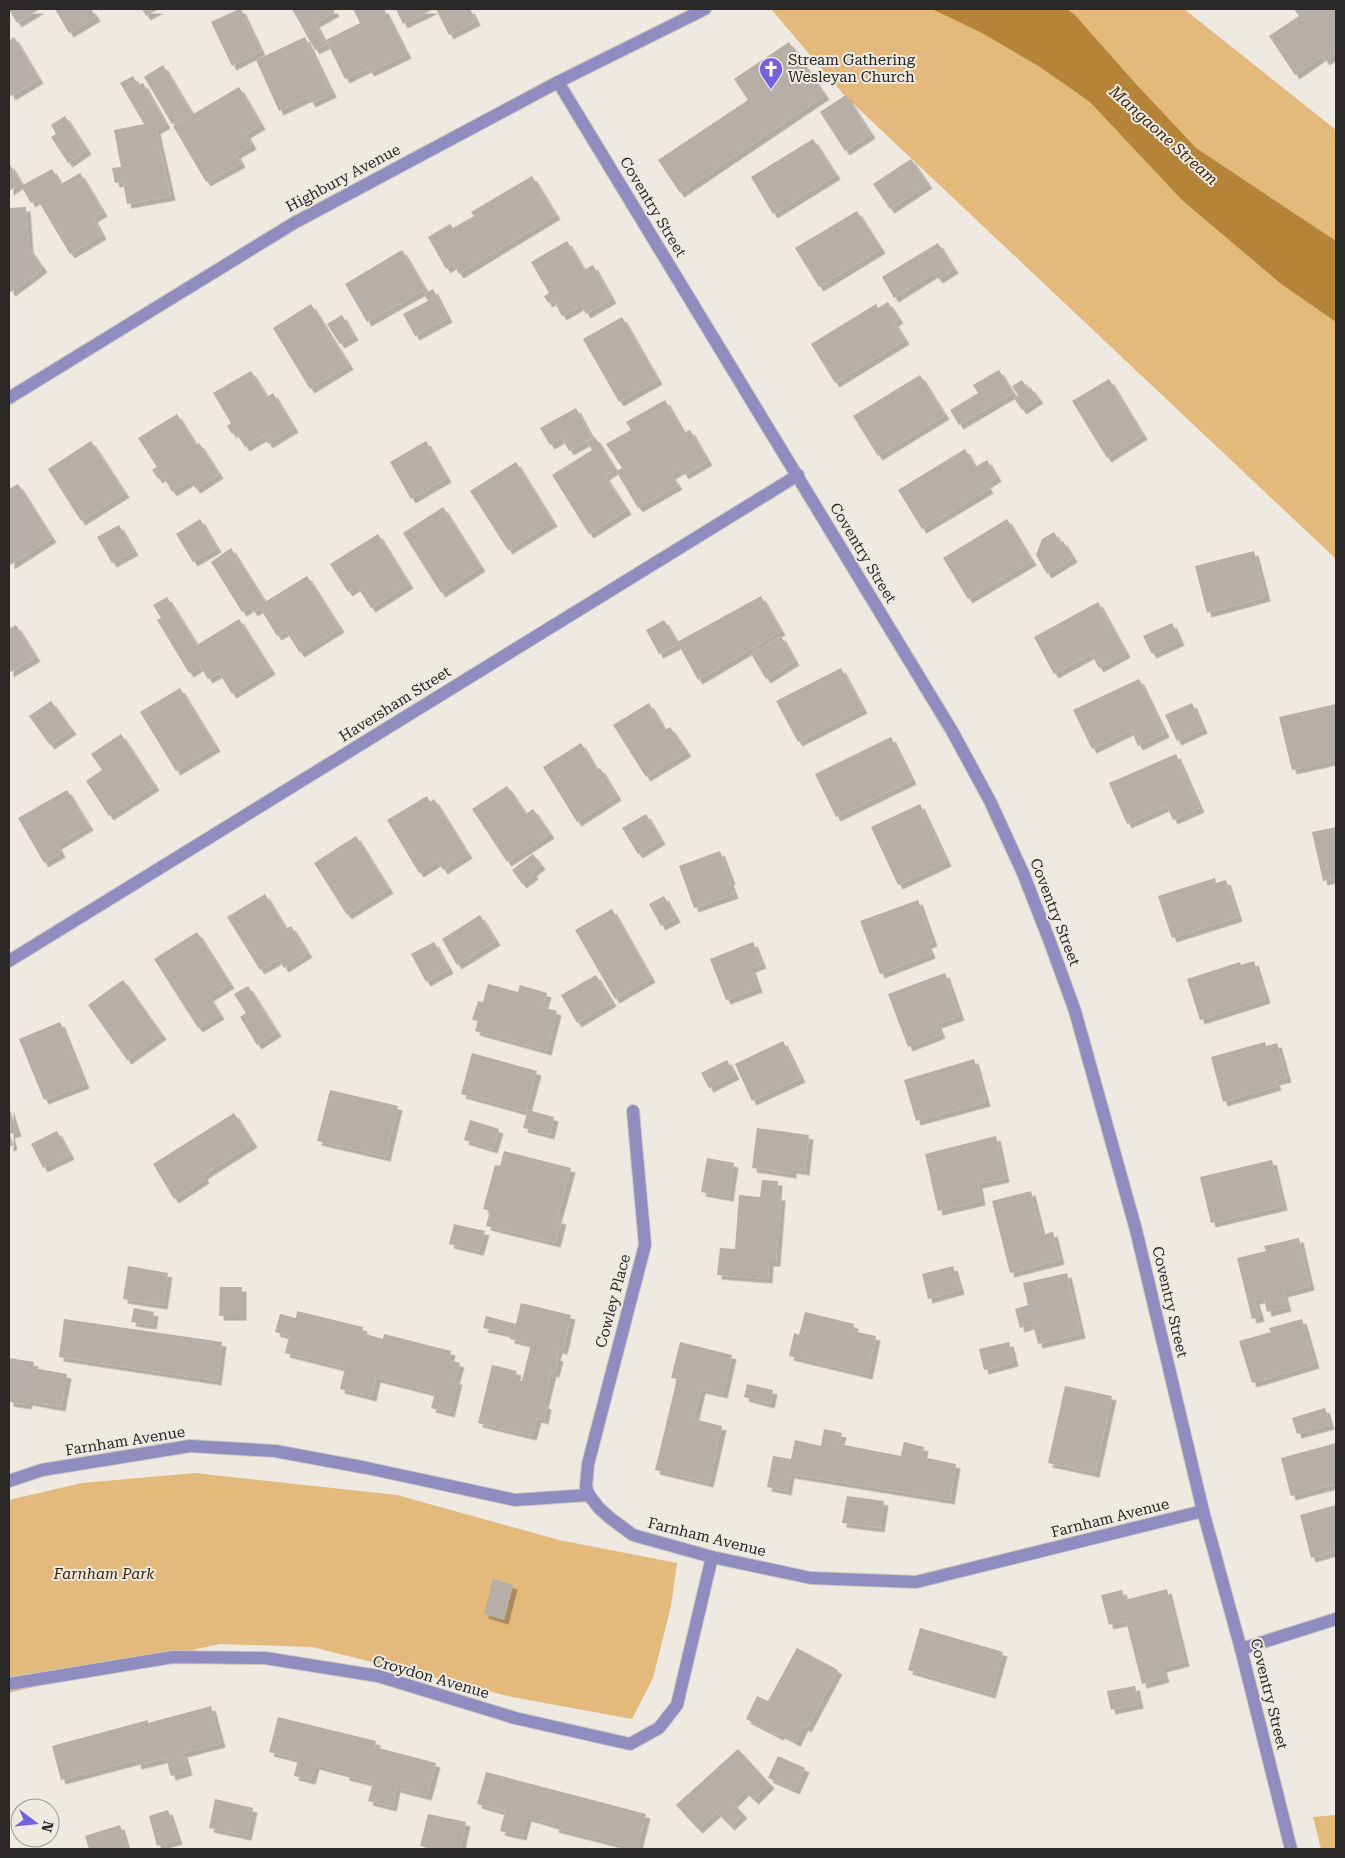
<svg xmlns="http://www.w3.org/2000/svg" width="1345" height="1858" viewBox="0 0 1345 1858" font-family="'Roboto Serif',serif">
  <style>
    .green { fill: #e4b97c }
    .water { fill: #b58439 }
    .building { fill: #b5afa8; filter: url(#shadow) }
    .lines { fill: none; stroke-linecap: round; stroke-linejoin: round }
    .minor-casing { stroke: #cbc6bf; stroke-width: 14 }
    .tertiary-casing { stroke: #cbc6bf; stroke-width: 14 }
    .minor { stroke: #908cc0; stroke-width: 12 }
    .tertiary { stroke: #908cc0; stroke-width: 12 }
    .labels { text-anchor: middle; stroke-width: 4; stroke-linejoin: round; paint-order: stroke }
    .poi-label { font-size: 15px; fill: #2a2826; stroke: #eee9e1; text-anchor: start }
    .street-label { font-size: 15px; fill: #2a2826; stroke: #eee9e1 }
    .park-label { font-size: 15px; font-style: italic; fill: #3b2605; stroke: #eee9e1 }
    .water-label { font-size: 16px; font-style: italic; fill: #402b0a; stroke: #eee9e1 }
  </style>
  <defs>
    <filter id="shadow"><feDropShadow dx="4.5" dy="4.5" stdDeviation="0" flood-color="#0004"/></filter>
  </defs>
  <rect width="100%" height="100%" fill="#eee9e1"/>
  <g class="green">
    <path d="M771 9H1184L1336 130V559L844 95Z"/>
    <path d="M195 1473 397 1495 559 1540 677 1563 671 1606 653 1678 632 1719 512 1697 312 1647 220 1644 114 1667 9 1693V1500L82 1483Z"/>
    <path d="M1336 1815V1849H1321L1313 1817Z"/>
  </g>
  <path class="water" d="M932 9H1067L1075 15 1135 83 1196 148 1336 241V322L1280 283 1182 200 1090 102 1040 67 982 33Z"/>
  <g class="building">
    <path d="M9 9H40L17 23Z"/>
    <path d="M55 9H91L96 17 69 33Z"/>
    <path d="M142 9H159L146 16Z"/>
    <path d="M239 9H241L261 51 232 66 211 22Z"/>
    <path d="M292 9H333L335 12 315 23 326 44 315 50Z"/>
    <path d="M353 9H384L407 54 370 72 367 68 345 79 326 40 360 23Z"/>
    <path d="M396 9H434L403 24Z"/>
    <path d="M436 9H470L476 21 449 35Z"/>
    <path d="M1294 9H1336V54L1325 61 1322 56 1295 75 1269 36 1299 16Z"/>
    <path d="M14 37 39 79 11 96 9 92V41Z"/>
    <path d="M305 37 332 93 311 103 308 97 279 111 256 60Z"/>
    <path d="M789 42 825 95 680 193 658 160 748 100 734 79Z"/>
    <path d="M163 65 191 112 172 124 144 77Z"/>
    <path d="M133 76 138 85 143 83 166 124 156 130 171 196 127 204 123 182 115 183 112 168 121 167 114 130 144 124 120 83Z"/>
    <path d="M239 87 261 125 246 134 252 145 236 154 241 163 206 182 173 126Z"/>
    <path d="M846 95 871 134 845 151 820 112Z"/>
    <path d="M65 116 87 150 68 163 51 137 56 134 51 125Z"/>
    <path d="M813 139 836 175 773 214 751 177Z"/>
    <path d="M911 159 928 184 890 209 873 184Z"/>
    <path d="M9 163 21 183 9 191Z"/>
    <path d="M52 169 61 184 80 173 103 212 93 218 102 235 70 254 37 199 31 203 21 186Z"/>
    <path d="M532 176 556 215 459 274 453 264 446 269 428 237 450 224 453 228 474 216 471 212Z"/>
    <path d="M26 207 29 248 43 268 11 292 9 289V208Z"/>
    <path d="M857 211 881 249 819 287 795 248Z"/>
    <path d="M567 241 584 270 593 265 612 299 586 314 581 305 562 316 553 300 548 303 544 296 549 293 531 262Z"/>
    <path d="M938 243 954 269 938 279 934 273 894 298 882 277Z"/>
    <path d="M402 250 425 289 367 322 345 284Z"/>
    <path d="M433 289 448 318 415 336 403 314 428 301 424 294Z"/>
    <path d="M888 302 899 319 894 322 905 340 835 383 811 344 876 304 878 308Z"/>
    <path d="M311 304 349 365 310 389 273 328Z"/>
    <path d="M342 315 354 336 340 344 327 324Z"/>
    <path d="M622 317 658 380 619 402 583 339Z"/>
    <path d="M999 370 1013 393 959 425 950 410 978 393 973 385Z"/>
    <path d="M251 371 267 397 273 393 294 428 268 444 264 436 245 447 235 431 232 434 227 426 231 423 213 393Z"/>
    <path d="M920 375 945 415 878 456 853 416Z"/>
    <path d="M1109 379 1143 435 1107 458 1072 401Z"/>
    <path d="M1022 380 1028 389 1030 387 1039 399 1022 410 1014 398 1018 395 1012 386Z"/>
    <path d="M665 400 684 433 690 430 708 461 684 475 681 469 671 475 678 485 638 508 616 471 622 468 606 444 631 430 626 422Z"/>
    <path d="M576 408 592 438 569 451 562 438 550 445 540 428Z"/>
    <path d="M177 414 196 445 199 443 219 474 196 489 190 481 172 492 163 476 158 479 152 470 157 467 138 438Z"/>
    <path d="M595 437 615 469 605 476 627 510 589 534 552 475 592 450 587 442Z"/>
    <path d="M91 441 125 493 81 521 48 469Z"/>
    <path d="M426 441 447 478 411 499 390 462Z"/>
    <path d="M965 449 975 467 987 460 997 477 986 484 989 489 922 529 898 490Z"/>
    <path d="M516 462 553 522 508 550 470 491Z"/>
    <path d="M18 484 52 538 10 565 9 489Z"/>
    <path d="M443 507 481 567 441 593 403 533Z"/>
    <path d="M200 519 217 548 193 562 176 534Z"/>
    <path d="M1007 519 1032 561 968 599 943 558Z"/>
    <path d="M119 525 134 551 112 563 97 537Z"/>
    <path d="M1054 532 1060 543 1063 541 1073 558 1047 574 1036 555 1042 539Z"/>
    <path d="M378 534 409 584 371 608 357 586 348 592 330 564Z"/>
    <path d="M231 548 265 602 307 576 340 628 300 653 286 631 277 636 260 608 253 612 250 607 242 612 211 562Z"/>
    <path d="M1254 551 1266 597 1207 613 1195 566Z"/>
    <path d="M761 596 781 631 698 680 677 642Z"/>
    <path d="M167 597 197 645 239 619 271 670 232 694 219 673 208 679 200 666 189 673 157 620 161 618 153 605Z"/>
    <path d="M1098 602 1126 653 1099 668 1091 654 1054 674 1034 637Z"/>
    <path d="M664 620 678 644 659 654 646 630Z"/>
    <path d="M1172 623 1180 641 1152 654 1143 636Z"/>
    <path d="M16 625 36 657 9 673V629Z"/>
    <path d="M781 636 795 661 766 679 751 654Z"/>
    <path d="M841 668 863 709 798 742 776 701Z"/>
    <path d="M1139 679 1165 733 1138 746 1131 730 1092 749 1073 710Z"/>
    <path d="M180 688 216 747 176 771 140 712Z"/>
    <path d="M51 701 72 730 50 745 29 716Z"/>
    <path d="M649 703 665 730 670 727 687 752 646 777 613 725Z"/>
    <path d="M1192 703 1203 729 1177 741 1165 715Z"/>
    <path d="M1336 704V760L1292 770 1279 717Z"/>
    <path d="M121 734 155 786 109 816 86 781 102 770 91 754Z"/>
    <path d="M891 737 912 780 836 817 815 774Z"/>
    <path d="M581 743 597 770 600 768 617 796 577 822 543 767Z"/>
    <path d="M1176 754 1200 808 1173 820 1167 806 1127 824 1109 783Z"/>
    <path d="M507 786 526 814 533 809 550 834 507 862 472 809Z"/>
    <path d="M67 790 89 826 57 845 61 853 44 863 18 818Z"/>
    <path d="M427 796 430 802 434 799 468 854 443 870 438 861 419 873 387 820Z"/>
    <path d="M920 804 947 862 898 885 871 827Z"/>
    <path d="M646 814 661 840 638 854 622 828Z"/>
    <path d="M1336 827V878L1323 881 1312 832Z"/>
    <path d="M356 836 389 889 347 915 314 863Z"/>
    <path d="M720 851 731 880 729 881 734 894 694 908 679 866Z"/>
    <path d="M533 854 541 865 532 872 534 875 522 884 512 870Z"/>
    <path d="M1215 878 1216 883 1226 880 1238 917 1172 938 1158 896Z"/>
    <path d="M265 894 286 929 291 926 308 953 284 968 279 959 260 970 227 917Z"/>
    <path d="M664 896 676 918 661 926 649 904Z"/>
    <path d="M918 900 933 942 927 944 931 954 880 974 860 921Z"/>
    <path d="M612 909 651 978 615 999 575 930Z"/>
    <path d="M480 915 496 941 457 965 442 939Z"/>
    <path d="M197 932 230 984 209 997 220 1015 198 1028 154 959Z"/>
    <path d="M434 942 449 969 426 982 411 954Z"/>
    <path d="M753 942 762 964 751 968 758 988 726 1000 710 959Z"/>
    <path d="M1254 961 1266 999 1200 1020 1187 979 1240 962 1241 965Z"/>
    <path d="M945 973 960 1016 937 1024 941 1034 908 1047 888 994Z"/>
    <path d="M596 975 612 1002 577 1023 561 995Z"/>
    <path d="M123 980 162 1035 127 1060 88 1005Z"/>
    <path d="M488 984 518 992 520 985 547 993 543 1007 557 1011 547 1051 475 1031 478 1021 472 1020 478 1001 483 1002Z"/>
    <path d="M248 986 277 1032 257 1045 240 1017 246 1013 234 994Z"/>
    <path d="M60 1022 85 1084 44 1100 19 1039Z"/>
    <path d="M783 1041 801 1078 752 1101 735 1064Z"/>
    <path d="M1265 1042 1266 1046 1277 1043 1287 1078 1275 1081 1277 1086 1223 1102 1211 1057Z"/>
    <path d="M472 1053 537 1071 526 1112 461 1094Z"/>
    <path d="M974 1059 986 1102 916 1121 904 1080Z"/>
    <path d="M727 1060 735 1075 709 1088 701 1073Z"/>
    <path d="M330 1090 398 1106 386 1157 317 1141Z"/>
    <path d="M9 1107 17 1132 10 1134 13 1145 9 1147Z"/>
    <path d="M528 1110 554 1117 550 1135 523 1128Z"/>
    <path d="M234 1113 253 1143 203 1175 205 1179 174 1199 153 1164Z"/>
    <path d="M470 1120 499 1129 493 1149 464 1140Z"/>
    <path d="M757 1128 809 1135 805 1171 792 1169V1174L752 1168Z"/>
    <path d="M57 1131 70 1155 43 1168 31 1144Z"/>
    <path d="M996 1136 1005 1178 978 1184 981 1201 938 1211 925 1154Z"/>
    <path d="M504 1151 571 1168 557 1219 562 1220 556 1243 486 1226 490 1211 483 1209 495 1165 500 1166Z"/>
    <path d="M707 1158 734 1163 729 1197 701 1192Z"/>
    <path d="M1272 1160 1283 1206 1211 1223 1200 1177Z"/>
    <path d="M762 1180 778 1181 777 1196H781L776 1262H769L768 1279 717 1275 720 1248 735 1249 739 1195 760 1197Z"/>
    <path d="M1031 1191 1042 1235 1053 1232 1060 1260 1010 1273 992 1201Z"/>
    <path d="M454 1224 485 1231 479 1251 449 1244Z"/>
    <path d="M1299 1238 1310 1286 1283 1293 1287 1307 1267 1312 1264 1298 1255 1300 1260 1317 1252 1319 1237 1258 1266 1251 1264 1246Z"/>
    <path d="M128 1266 168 1273 163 1305 123 1299Z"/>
    <path d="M953 1266 960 1290 928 1299 922 1274Z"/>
    <path d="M1067 1273 1081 1334 1038 1344 1033 1324 1020 1328 1015 1309 1028 1305 1023 1283Z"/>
    <path d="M220 1287H242V1316H219Z"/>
    <path d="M521 1303 571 1315 563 1350 558 1349 556 1356 559 1357 555 1373 552 1372 544 1404 547 1405 544 1420 537 1418 532 1436 478 1423 492 1365 517 1371 515 1380 522 1381 531 1344 510 1339 511 1334 483 1328 486 1316 516 1324Z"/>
    <path d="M134 1308 154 1312 152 1325 131 1322Z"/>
    <path d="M297 1311 363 1327 362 1333 383 1339 384 1334 451 1351 449 1360 460 1363 455 1380H458L450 1413 431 1408 435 1393 376 1378 372 1397 340 1389 345 1368 285 1353 289 1336 275 1332 280 1314 296 1318Z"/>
    <path d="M805 1312 854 1324 853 1331 876 1336 868 1375 789 1356 794 1333 799 1335Z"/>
    <path d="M64 1319 222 1342 217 1381 59 1357Z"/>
    <path d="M1302 1319 1315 1364 1252 1383 1239 1341 1271 1332 1269 1328Z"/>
    <path d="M680 1342 732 1355 723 1394 701 1389 694 1419 722 1426 709 1483 655 1470 677 1379 671 1378Z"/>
    <path d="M1009 1342 1014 1362 984 1370 979 1349Z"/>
    <path d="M9 1358 34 1362 33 1368 67 1374 61 1407 28 1401 27 1405 9 1402Z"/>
    <path d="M747 1384 773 1390 770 1404 744 1397Z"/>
    <path d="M1065 1386 1112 1396 1095 1473 1048 1463Z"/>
    <path d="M1325 1408 1330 1425 1297 1434 1292 1418Z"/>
    <path d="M824 1429 842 1433 839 1444 901 1456 904 1442 924 1447 922 1457 956 1464 950 1500 790 1474 787 1491 767 1487 773 1456 791 1459 795 1440 821 1446Z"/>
    <path d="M1336 1443V1484L1291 1496 1281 1458Z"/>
    <path d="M847 1496 884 1501 880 1528 842 1523Z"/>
    <path d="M1336 1505V1551L1311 1558 1300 1515Z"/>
    <path d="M493 1579 513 1585 504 1620 484 1614Z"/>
    <path d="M1167 1589 1185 1662 1162 1668 1165 1678 1142 1684 1126 1621 1109 1625 1101 1595 1122 1590 1125 1600Z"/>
    <path d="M920 1628 1003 1652 991 1694 908 1670Z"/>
    <path d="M797 1648 838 1670 807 1728 804 1726 796 1742 780 1734 779 1736 746 1719 757 1696 768 1701Z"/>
    <path d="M1135 1686 1139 1704 1111 1710 1107 1691Z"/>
    <path d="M211 1706 221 1743 183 1753 188 1771 171 1776 166 1758 137 1765 136 1760 61 1780 52 1746 148 1720V1723Z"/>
    <path d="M278 1717 376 1741 375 1747 436 1763 427 1796 396 1788 392 1807 368 1801 373 1783 345 1776V1773L315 1765 311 1780 294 1776 298 1759 269 1752Z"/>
    <path d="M738 1749 770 1784 754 1800 745 1791 733 1803 743 1814 730 1826 717 1812 698 1829 676 1805Z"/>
    <path d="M778 1756 805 1768 795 1790 768 1778Z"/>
    <path d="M486 1772 646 1814 637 1849 554 1828 555 1825 527 1817 522 1836 500 1831 505 1812 477 1804Z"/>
    <path d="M215 1799 253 1808 247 1836 209 1828Z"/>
    <path d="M168 1810 178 1840 157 1846 149 1816Z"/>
    <path d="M428 1814 466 1822 460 1849H435L420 1846Z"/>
    <path d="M120 1825 127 1849H89L85 1836Z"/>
  </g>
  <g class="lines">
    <g class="minor-casing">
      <g id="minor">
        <path d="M558 82 952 731 990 801 1023 873 1050 942 1075 1011 1136 1230 1203 1511 1241 1649 1291 1849"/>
        <path d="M9 961 798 475"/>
        <path d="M9 1481 42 1470 190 1446 275 1451 367 1468 515 1500 589 1495 599 1508 610 1518 633 1535 712 1557 811 1578 916 1582 1203 1511"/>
        <path d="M589 1495 586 1487 588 1464 645 1245 633 1111"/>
        <path d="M1241 1649 1336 1619"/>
        <path d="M9 1684 173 1657 265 1658 378 1676 515 1718 630 1744 659 1728 677 1705 712 1557"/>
      </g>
    </g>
    <g class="tertiary-casing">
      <path id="tertiary" d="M9 398 294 223 558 82 705 9"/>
    </g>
    <use href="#minor" class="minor"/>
    <use href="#tertiary" class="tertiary"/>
  </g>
  <defs>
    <g id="church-pin" transform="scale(1.25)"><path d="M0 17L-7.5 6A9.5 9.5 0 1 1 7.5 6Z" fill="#7561dc" stroke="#eee9e1"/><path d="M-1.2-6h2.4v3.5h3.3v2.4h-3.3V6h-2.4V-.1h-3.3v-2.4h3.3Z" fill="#fff"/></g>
  </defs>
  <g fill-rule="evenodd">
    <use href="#church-pin" x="771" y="69"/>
  </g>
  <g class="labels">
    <g class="poi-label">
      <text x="788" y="65">Stream Gathering<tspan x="788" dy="17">Wesleyan Church</tspan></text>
    </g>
    <g class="street-label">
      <text transform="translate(343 178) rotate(-28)" y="5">Highbury Avenue</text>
      <text transform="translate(653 207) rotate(59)" y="5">Coventry Street</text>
      <text transform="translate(863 553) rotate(59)" y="5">Coventry Street</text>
      <text transform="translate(395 704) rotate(-32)" y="5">Haversham Street</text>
      <text transform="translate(1055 912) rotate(69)" y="5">Coventry Street</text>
      <text transform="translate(613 1301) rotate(-75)" y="5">Cowley Place</text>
      <text transform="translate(1170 1302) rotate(77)" y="5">Coventry Street</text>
      <text transform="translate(125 1441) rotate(-9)" y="5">Farnham Avenue</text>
      <text transform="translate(1110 1518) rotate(-14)" y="5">Farnham Avenue</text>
      <text transform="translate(707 1537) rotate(14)" y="5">Farnham Avenue</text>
      <text transform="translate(431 1677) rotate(16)" y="5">Croydon Avenue</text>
      <text transform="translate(1269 1694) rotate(76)" y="5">Coventry Street</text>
    </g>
    <g class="park-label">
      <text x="104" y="1579">Farnham Park</text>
    </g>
    <g class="water-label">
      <text transform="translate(1164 135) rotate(42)" y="6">Mangaone Stream</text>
    </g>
  </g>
  <rect width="1345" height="1858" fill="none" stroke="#2a2826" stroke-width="20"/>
  <g transform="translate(35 1823) rotate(106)"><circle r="24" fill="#eee9e1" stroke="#a09c96"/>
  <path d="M0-4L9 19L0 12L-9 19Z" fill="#7561dc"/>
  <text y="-8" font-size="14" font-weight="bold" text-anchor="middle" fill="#2a2826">N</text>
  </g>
</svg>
